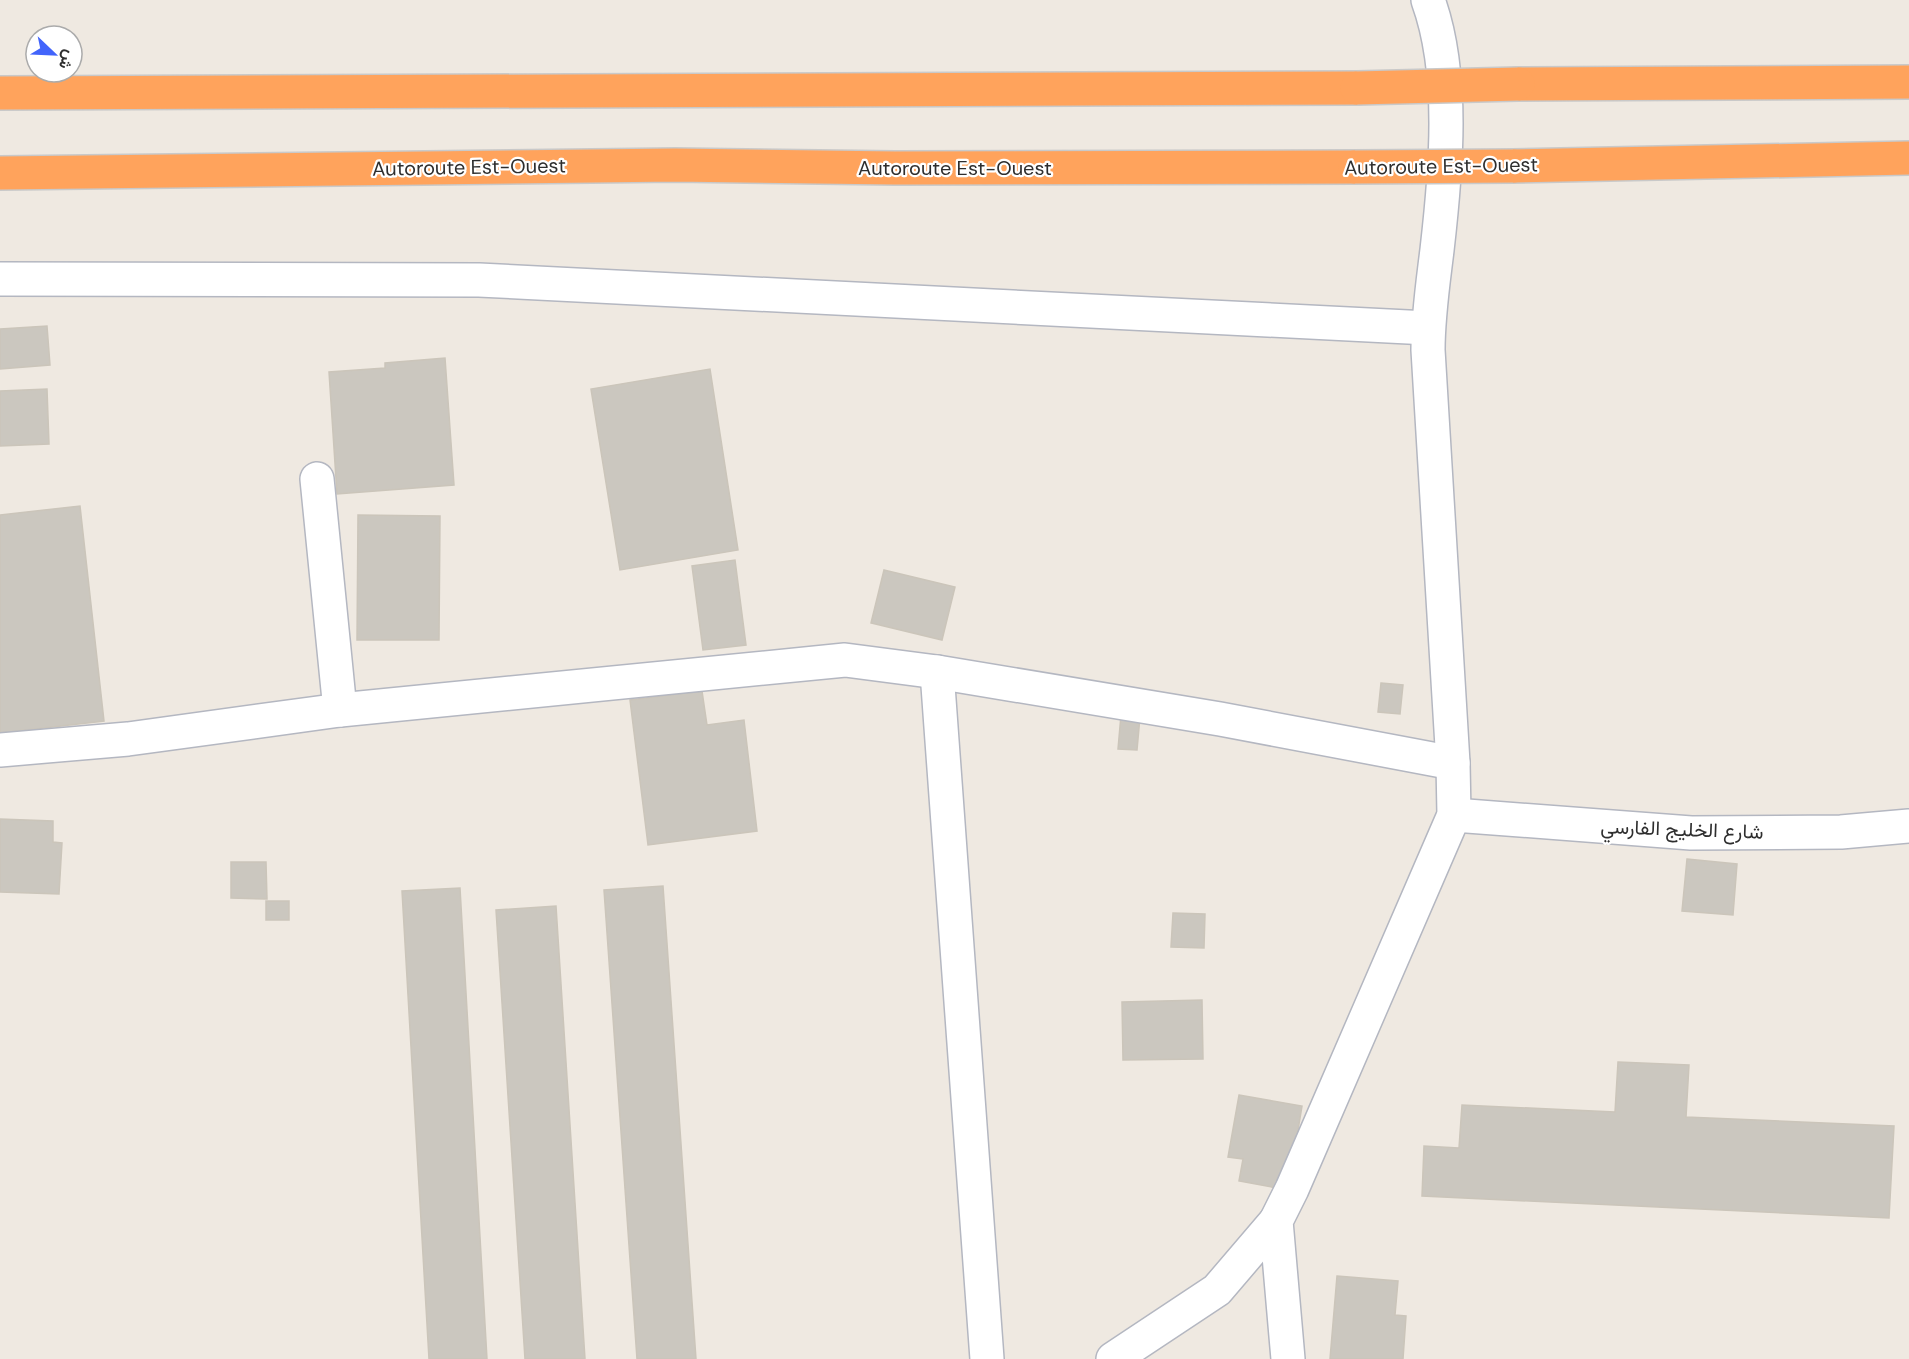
<svg xmlns="http://www.w3.org/2000/svg" width="1909" height="1359" viewBox="0 0 1909 1359" font-family="'DM Sans',Vazirmatn,sans-serif">
  <style>
    .building { fill: #cbc7bf; stroke: #cbc5ba; stroke-width: 1.5 }
    .lines { fill: none; stroke-linecap: round; stroke-linejoin: round }
    .minor-casing { stroke: #b4b7c1; stroke-width: 36 }
    .highway-casing { stroke: #c9c9c9; stroke-width: 36 }
    .minor { stroke: #fff; stroke-width: 33 }
    .highway { stroke: #ffa35c; stroke-width: 33 }
    .highway-bridge-casing { stroke: #c9c9c9; stroke-width: 36; stroke-linecap: butt }
    .highway-bridge { stroke: #ffa35c; stroke-width: 33 }
    .labels { text-anchor: middle; stroke-width: 4.5; stroke-linejoin: round; paint-order: stroke }
    .street-label { font-size: 20px; fill: #2e2e2e; stroke: #fff }
  </style>
  <rect width="100%" height="100%" fill="#efe9e1"/>
  <g class="building">
    <path d="M47 326 50 365 0 369V329Z"/>
    <path d="M445 358 454 485 337 494 329 372 385 368V363Z"/>
    <path d="M710 369 738 550 620 570 591 389Z"/>
    <path d="M47 389 49 444 0 446V391Z"/>
    <path d="M80 506 104 721 0 733V515Z"/>
    <path d="M358 515 440 516 439 640H357Z"/>
    <path d="M735 560 746 645 703 650 692 566Z"/>
    <path d="M884 570 955 587 942 640 871 623Z"/>
    <path d="M1381 683 1403 685 1400 714 1378 712Z"/>
    <path d="M702 691 707 725 744 720 757 831 648 845 630 700Z"/>
    <path d="M1121 715 1140 717 1137 750 1118 749Z"/>
    <path d="M0 819 53 821V842L62 843 59 894 0 892Z"/>
    <path d="M1687 859 1737 864 1733 915 1682 911Z"/>
    <path d="M231 862H266L267 899 231 898Z"/>
    <path d="M663 886 696 1359H637L604 890Z"/>
    <path d="M460 888 487 1359H429L402 891Z"/>
    <rect x="266" y="901" width="23" height="19"/>
    <path d="M556 906 585 1359H525L496 910Z"/>
    <path d="M1173 913 1205 914 1204 948 1171 947Z"/>
    <path d="M1202 1000 1203 1059 1123 1060 1122 1002Z"/>
    <path d="M1618 1062 1689 1065 1686 1117 1894 1126 1889 1218 1422 1196 1424 1146 1459 1148 1462 1105 1615 1112Z"/>
    <path d="M1239 1095 1302 1106 1288 1190 1239 1181 1243 1159 1228 1157Z"/>
    <path d="M1337 1276 1398 1281 1395 1315 1406 1316 1403 1359H1330Z"/>
  </g>
  <g class="lines">
    <g class="minor-casing">
      <g id="minor">
        <path d="M0 279 479 280 1428 328"/>
        <path d="M317 479 340 710"/>
        <path d="M937 672 987 1359"/>
        <path d="M0 750 128 739 340 710 845 660 937 672 1220 719 1453 763"/>
        <path d="M1454 815 1691 833 1841 832 1909 826"/>
        <path d="M1113 1359 1217 1290 1276 1221"/>
        <path d="M1288 1359 1276 1221 1292 1189 1454 815 1453 763 1428 350C1428 316 1433 283 1437 250 1446 172 1455 74 1428 0"/>
      </g>
    </g>
    <g class="highway-casing">
      <g id="highway">
        <path d="M1518 84 1909 82"/>
        <path d="M0 93 1357 88"/>
        <path d="M1513 166 1909 158"/>
        <path d="M0 173 675 165 895 168 1355 167"/>
      </g>
    </g>
    <use href="#minor" class="minor"/>
    <use href="#highway" class="highway"/>
    <g class="highway-bridge-casing">
      <g id="highway-bridge">
        <path d="M1357 88 1518 84"/>
        <path d="M1355 167 1513 166"/>
      </g>
    </g>
    <use href="#highway-bridge" class="highway-bridge"/>
  </g>
  <g class="labels">
    <g class="street-label">
      <text transform="translate(1441 166) rotate(-1)" y="7">Autoroute Est-Ouest</text>
      <text transform="translate(469 167) rotate(-1)" y="7">Autoroute Est-Ouest</text>
      <text x="955" y="175">Autoroute Est-Ouest</text>
      <text transform="translate(1682 829) rotate(2)" y="7">شارع الخليج الفارسي</text>
    </g>
  </g>
  <g transform="translate(54 54) rotate(113)"><circle r="28" fill="#ffffff" stroke="#ababab" stroke-width="1.5"/>
  <path d="M0-4.5L10 22L0 15L-10 22Z" fill="#4264fb"/>
  <text y="-9" font-size="16" font-weight="bold" text-anchor="middle" fill="#2e2e2e">ش</text>
  </g>
</svg>
